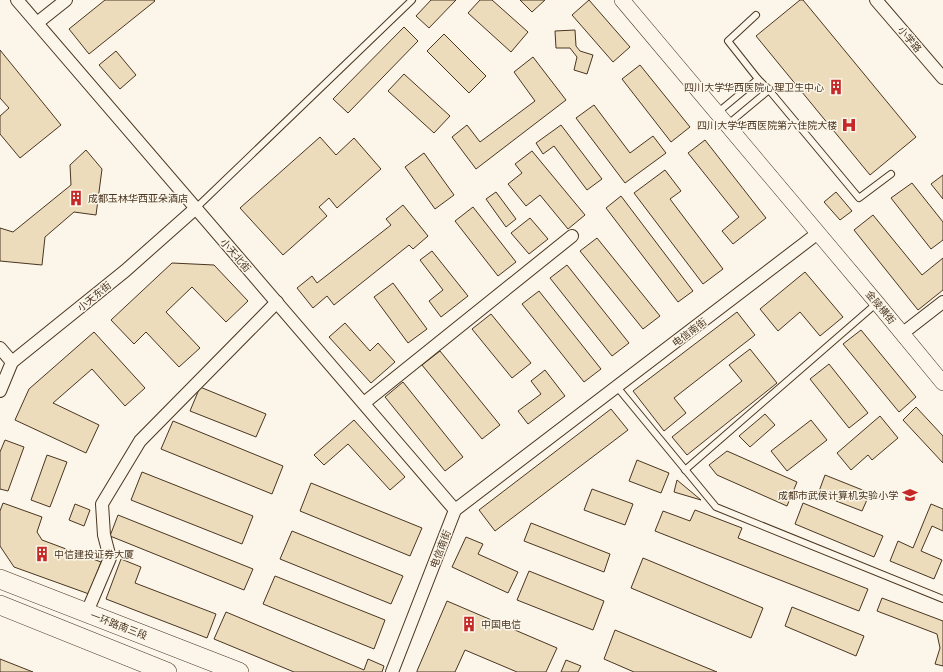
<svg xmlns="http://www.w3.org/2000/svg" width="943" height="672" viewBox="0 0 943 672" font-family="Lato,'Noto Sans SC',sans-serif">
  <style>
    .building { fill: #ecdcbc; stroke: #4a3520 }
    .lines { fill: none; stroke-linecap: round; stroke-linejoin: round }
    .service-casing { stroke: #4a3520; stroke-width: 8 }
    .minor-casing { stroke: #4a3520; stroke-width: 14 }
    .tertiary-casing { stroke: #4a3520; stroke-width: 16 }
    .primary-casing { stroke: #4a3520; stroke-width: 20 }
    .service { stroke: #fbf6e9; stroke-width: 6 }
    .minor { stroke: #fbf6e9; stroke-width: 12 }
    .tertiary { stroke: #fbf6e9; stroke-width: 15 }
    .primary { stroke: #fbf6e9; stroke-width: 19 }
    .labels { text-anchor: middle; stroke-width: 3; stroke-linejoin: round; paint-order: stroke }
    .street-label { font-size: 10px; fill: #4a3520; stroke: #fbf6e9 }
    .poi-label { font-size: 10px; fill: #4a3520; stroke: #fbf6e9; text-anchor: end }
  </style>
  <rect width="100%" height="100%" fill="#fbf6e9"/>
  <g class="building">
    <path d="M105 0H154L155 1 89 54 69 29Z"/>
    <path d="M431 0H456L429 28 416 16Z"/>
    <path d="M480 0H492L528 32 511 52 468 13Z"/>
    <path d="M520 0H545L532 12Z"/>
    <path d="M589 0 630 47 613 62 572 15Z"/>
    <path d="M800 0H803L916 137 870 175 756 36Z"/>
    <path d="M404 27 418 41 348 113 333 99Z"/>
    <path d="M575 30 576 46 580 51 593 55 587 74 574 70 577 57 570 48H556L555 31Z"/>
    <path d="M444 34 486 76 469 93 427 51Z"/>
    <path d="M0 50 61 125 20 158 0 134V116L9 108 0 98Z"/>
    <path d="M116 51 136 75 120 89 99 65Z"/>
    <path d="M533 57 566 100 476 169 452 137 467 125 480 142 535 101 514 72Z"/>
    <path d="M640 65 690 127 671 142 622 79Z"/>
    <path d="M404 74 450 116 434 133 388 91Z"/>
    <path d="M594 105 630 153 653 136 666 153 625 183 576 118Z"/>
    <path d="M561 125 602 179 587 190 554 146 543 154 536 143Z"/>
    <path d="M320 137 336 155 354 138 381 169 337 208 329 198 319 207 327 216 283 255 240 208Z"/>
    <path d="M705 140 766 218 733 244 722 231 739 217 688 153Z"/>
    <path d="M86 150 102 169 96 215 74 212 45 237 42 265 0 261V228L13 232 71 185 70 165Z"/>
    <path d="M532 151 585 215 568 229 540 195 526 206 508 184 522 173 515 164Z"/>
    <path d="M424 153 454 195 435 209 405 167Z"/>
    <path d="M665 170 681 191 670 199 723 269 703 284 634 193Z"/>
    <path d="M943 175V199L931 184Z"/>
    <path d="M912 183 943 222V240L931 249 891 198Z"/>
    <path d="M496 192 516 219 506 227 486 199Z"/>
    <path d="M836 192 852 211 840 220 824 202Z"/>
    <path d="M621 196 693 291 678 302 606 208Z"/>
    <path d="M403 205 428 236 413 249 409 245 334 305 327 296 313 308 297 288 312 276 317 283 391 225 386 219Z"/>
    <path d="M473 207 516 262 498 276 455 221Z"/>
    <path d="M873 215 922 275 943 258V290L918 310 854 230Z"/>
    <path d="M530 218 548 239 529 254 511 233Z"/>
    <path d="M597 238 660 316 643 329 580 251Z"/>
    <path d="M432 251 468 296 441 317 429 301 443 290 420 260Z"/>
    <path d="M172 263 214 265 248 301 226 322 192 287 166 312 200 348 179 367 146 332 134 344 111 320Z"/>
    <path d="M567 265 629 343 612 356 550 278Z"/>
    <path d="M805 272 843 317 820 336 800 312 778 331 760 309Z"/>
    <path d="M393 283 427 329 408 343 374 297Z"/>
    <path d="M539 291 601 369 584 382 522 304Z"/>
    <path d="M737 312 755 335 674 398 686 413 664 431 633 391Z"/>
    <path d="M491 314 531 363 512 378 472 329Z"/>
    <path d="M345 323 370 351 378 343 395 362 371 383 329 337Z"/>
    <path d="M861 330 916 397 899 412 843 344Z"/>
    <path d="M94 332 145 388 125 406 92 369 53 403 99 425 86 453 15 420 29 389Z"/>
    <path d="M750 349 777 383 687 455 672 437 742 381 729 365Z"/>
    <path d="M440 351 500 425 482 439 422 365Z"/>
    <path d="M829 364 868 413 849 428 810 379Z"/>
    <path d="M545 370 565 396 528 424 518 411 541 394 531 381Z"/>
    <path d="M403 382 463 457 445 471 385 397Z"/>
    <path d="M200 387 266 414 256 437 190 411Z"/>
    <path d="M916 407 943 436V463L903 420Z"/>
    <path d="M611 409 628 430 495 531 479 510Z"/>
    <path d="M765 414 775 425 750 447 739 436Z"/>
    <path d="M880 416 898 438 872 460 868 455 851 470 837 453Z"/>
    <path d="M354 420 405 477 390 490 348 444 324 465 314 455Z"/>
    <path d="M811 420 827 440 787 471 771 451Z"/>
    <path d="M173 421 283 466 272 494 161 449Z"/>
    <path d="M5 440 24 447 8 491 0 489V452Z"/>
    <path d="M727 451 797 482 787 506 717 475 709 465Z"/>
    <path d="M47 455 67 462 50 507 31 500Z"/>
    <path d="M637 460 669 473 661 493 629 481Z"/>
    <path d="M142 472 253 516 242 544 131 500Z"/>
    <path d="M825 475 870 493 862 511 818 494Z"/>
    <path d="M677 480 701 500 674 492Z"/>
    <path d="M311 483 422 528 410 556 300 511Z"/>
    <path d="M592 489 633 504 625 525 584 510Z"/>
    <path d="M3 503 42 517 37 532 42 540 101 562 89 594 14 567 0 546V511Z"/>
    <path d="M803 503 883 536 874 557 795 524Z"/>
    <path d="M75 504 90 510 84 526 69 520Z"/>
    <path d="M931 504 943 509V531L932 526 921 551 942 560 934 579 890 561 898 541 913 548Z"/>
    <path d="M695 510 742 528 738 538 868 589 859 611 655 531 663 511 690 521Z"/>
    <path d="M118 515 253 569 244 590 110 536Z"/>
    <path d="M531 523 610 554 604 572 524 541Z"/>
    <path d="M292 531 403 576 391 604 280 559Z"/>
    <path d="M466 537 483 544 478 554 518 572 508 593 452 567Z"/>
    <path d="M643 558 763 608 751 638 631 588Z"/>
    <path d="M121 559 141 567 135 583 216 614 207 638 106 599Z"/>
    <path d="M529 571 604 601 593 630 517 600Z"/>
    <path d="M275 576 385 620 374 649 263 604Z"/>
    <path d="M882 598 943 621V666L935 664 940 648 937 634 877 611Z"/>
    <path d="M447 601 557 648 546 672H517L465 650 455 672H417V671Z"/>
    <path d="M792 607 864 636 856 656 785 626Z"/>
    <path d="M226 612 364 670 368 659 384 666 382 672H294L214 639Z"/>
    <path d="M615 630 717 672H634L604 659Z"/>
    <path d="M0 659 33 672H0Z"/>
    <path d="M566 660 581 666 578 672H561Z"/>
  </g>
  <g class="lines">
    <g class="service-casing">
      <g id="service">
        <path d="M758 79 769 90"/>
        <path d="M717 113 758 79 728 41 756 15"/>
        <path d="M727 125 769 90 859 198 891 174"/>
        <path d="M196 208 412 0"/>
        <path d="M617 387 716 507 943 599"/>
        <path d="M685 470 877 303"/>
      </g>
    </g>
    <g class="minor-casing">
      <g id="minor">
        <path d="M17 0 455 510"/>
        <path d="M876 0 943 78"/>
        <path d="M37 23 66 0"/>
        <path d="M903 333 943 302"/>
        <path d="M0 348 12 362"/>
        <path d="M0 391 12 362 125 271 196 208"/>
        <path d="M364 403 572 236"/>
        <path d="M87 612 110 558 104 535 102 504 140 441 277 302"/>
        <path d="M392 672 455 510 818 233"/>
      </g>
    </g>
    <g class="tertiary-casing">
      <path id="tertiary" d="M622 0 877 303 943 383"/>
    </g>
    <g class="primary-casing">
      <g id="primary">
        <path d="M0 579 239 672"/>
        <path d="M0 605 167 672"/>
      </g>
    </g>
    <use href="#service" class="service"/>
    <use href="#minor" class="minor"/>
    <use href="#tertiary" class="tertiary"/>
    <use href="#primary" class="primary"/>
  </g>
  <defs>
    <g id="building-bare" transform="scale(1.2)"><path d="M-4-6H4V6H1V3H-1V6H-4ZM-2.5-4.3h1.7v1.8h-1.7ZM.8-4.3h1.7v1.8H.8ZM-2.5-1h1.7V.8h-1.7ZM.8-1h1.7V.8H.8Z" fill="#c62828" stroke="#fbf6e9" stroke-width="2.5" paint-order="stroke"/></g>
    <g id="hospital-bare" transform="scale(1.2)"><path d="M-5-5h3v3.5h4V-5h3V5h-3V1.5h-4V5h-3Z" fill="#c62828" stroke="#fbf6e9" stroke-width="2.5" paint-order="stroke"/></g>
    <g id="school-bare" transform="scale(1.2)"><path d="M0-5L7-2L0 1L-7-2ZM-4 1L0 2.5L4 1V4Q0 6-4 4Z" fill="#c62828" stroke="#fbf6e9" stroke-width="2.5" paint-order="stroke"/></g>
  </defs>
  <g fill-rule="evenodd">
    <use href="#building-bare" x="836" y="87"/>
    <use href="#hospital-bare" x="849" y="125"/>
    <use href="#building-bare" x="76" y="198"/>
    <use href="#school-bare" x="910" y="495"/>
    <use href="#building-bare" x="42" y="554"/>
    <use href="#building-bare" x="469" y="624"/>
  </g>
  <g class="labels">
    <g class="street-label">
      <text transform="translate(910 39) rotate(50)" y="4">小学路</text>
      <text transform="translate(236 255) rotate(49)" y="4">小天北街</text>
      <text transform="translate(94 296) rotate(-39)" y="4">小天东街</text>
      <text transform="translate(881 307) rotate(50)" y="4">金陵横街</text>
      <text transform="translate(689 332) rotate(-37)" y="4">电信南街</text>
      <text transform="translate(440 549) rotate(-69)" y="4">电信南街</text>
      <text transform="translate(119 625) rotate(21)" y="4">一环路南三段</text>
    </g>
    <g class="poi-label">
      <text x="824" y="91">四川大学华西医院心理卫生中心</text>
      <text x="837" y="129">四川大学华西医院第六住院大楼</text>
      <text x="88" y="202" text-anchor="start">成都玉林华西亚朵酒店</text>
      <text x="898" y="499">成都市武侯计算机实验小学</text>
      <text x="54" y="558" text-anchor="start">中信建投证券大厦</text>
      <text x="481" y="628" text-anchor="start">中国电信</text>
    </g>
  </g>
</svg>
